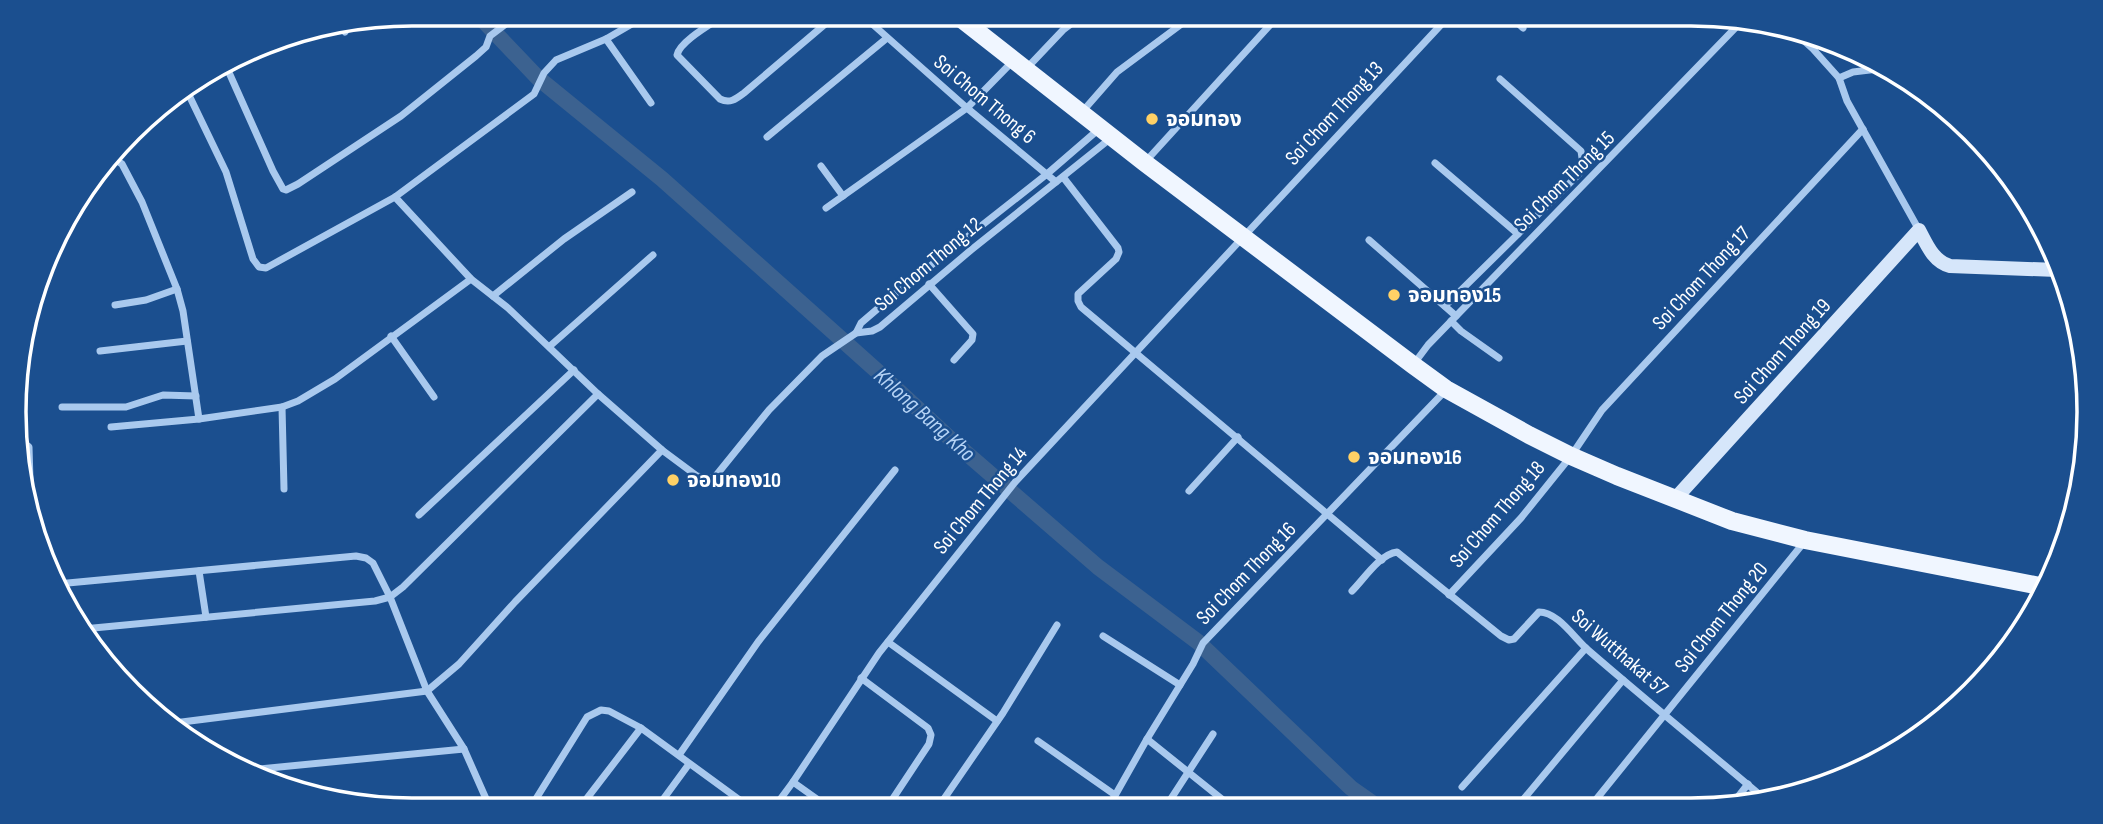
<svg xmlns="http://www.w3.org/2000/svg" width="2103" height="824" viewBox="0 0 2103 824" font-family="'Sofia Sans Condensed','Noto Sans Thai',sans-serif">
  <style>
    .lines { fill: none; stroke-linecap: round; stroke-linejoin: round }
    .canal { stroke: #3c6290; stroke-width: 16 }
    .street { stroke: #a9c9ee; stroke-width: 7 }
    .secondary { stroke: #d6e6fa; stroke-width: 14 }
    .primary { stroke: #f0f6ff; stroke-width: 18 }
    .poi-dot { fill: #ffd166; stroke: #1b4f8f; stroke-width: 2.5 }
    .labels { text-anchor: middle; stroke-width: 5; stroke-linejoin: round; paint-order: stroke }
    .street-label { font-size: 21px; fill: #fff; stroke: #1b4f8f }
    .poi-label { font-size: 21px; font-weight: bold; fill: #fff; stroke: #1b4f8f; text-anchor: start }
    .water-label { font-size: 23px; font-style: italic; fill: #b5d3f5; stroke: #1b4f8f }
    .rim { fill: none; stroke: #fff; stroke-width: 3.5 }
  </style>
  <rect width="100%" height="100%" fill="#1b4f8f"/>
  <g class="lines">
    <path class="canal" d="M477 14 538 78 662 179 877 371 957 445 1098 567 1198 642 1351 788 1378 807"/>
    <g class="street">
      <path d="M726 14C713 23 680 41 677 55L720 99C730 104 736 99 744 93L837 14"/>
      <path d="M861 14 967 108 1056 182"/>
      <path d="M1508 14 1523 28"/>
      <path d="M341 26 345 32"/>
      <path d="M1793 31 1813 49 1839 78 1847 101 1919 230"/>
      <path d="M606 39 651 103"/>
      <path d="M227 68 273 171 283 189 286 190 298 184 401 116 476 56 486 47 490 36 519 14"/>
      <path d="M1026 69 1063 30 1084 14"/>
      <path d="M1839 78 1853 72 1878 69"/>
      <path d="M187 91 226 172 253 259 259 267 266 268 395 197 534 94 544 73 556 60 606 39 649 14"/>
      <path d="M1082 112 1117 72 1195 14"/>
      <path d="M767 137 887 38"/>
      <path d="M110 161 116 160 122 164 142 202 177 289 183 311 199 419 282 407 298 401 335 379 471 279"/>
      <path d="M1146 161 1280 14"/>
      <path d="M1435 163 1518 234"/>
      <path d="M821 166 843 196"/>
      <path d="M1063 177 1118 248 1119 252 1116 259 1078 294V301L1081 307 1382 560"/>
      <path d="M395 197 471 279 508 308 598 394 662 450 697 476 706 478H714L769 410 822 356 856 333 872 331 880 327 971 250 1111 138"/>
      <path d="M826 208 967 108 1014 60"/>
      <path d="M1369 240 1456 316"/>
      <path d="M929 284 973 334 972 340 954 360"/>
      <path d="M493 296 564 239 632 192"/>
      <path d="M115 305 146 300 177 289"/>
      <path d="M1445 306 1579 174 1583 165 1581 151 1500 79"/>
      <path d="M1451 321 1461 331 1499 358"/>
      <path d="M856 333 861 323 896 293 1047 174 1099 129"/>
      <path d="M391 336 434 397"/>
      <path d="M550 346 653 255"/>
      <path d="M100 351 187 341"/>
      <path d="M1413 365 1428 345 1741 22"/>
      <path d="M62 407H126L163 395 196 396"/>
      <path d="M282 407 284 489"/>
      <path d="M111 427 199 419"/>
      <path d="M20 441 23 442 29 447 31 514"/>
      <path d="M1189 491 1238 437"/>
      <path d="M419 515 574 370"/>
      <path d="M199 571 206 617"/>
      <path d="M57 584 356 556 366 558 373 563 390 597 427 691 464 749 491 810"/>
      <path d="M1352 591C1364 579 1380 554 1397 552L1501 636 1509 640 1514 639 1539 612C1558 612 1574 638 1588 650 1647 701 1707 750 1766 800"/>
      <path d="M1449 595 1521 518 1571 456 1602 410 1863 129"/>
      <path d="M83 629 375 601 390 597 403 587 598 394"/>
      <path d="M1103 636 1180 685"/>
      <path d="M888 642 997 721"/>
      <path d="M861 678 928 728 931 735 929 744 886 809"/>
      <path d="M166 724 427 691 459 664 515 602 662 450"/>
      <path d="M1147 739 1233 808"/>
      <path d="M1038 741 1115 795"/>
      <path d="M679 755 758 642 895 470"/>
      <path d="M249 770 464 749"/>
      <path d="M793 782 831 809"/>
      <path d="M1462 787 1586 648"/>
      <path d="M1035 803 1043 808"/>
      <path d="M1517 807 1623 680"/>
      <path d="M1590 807 1805 541"/>
      <path d="M1730 807 1748 784"/>
      <path d="M1108 808 1147 739 1193 664 1203 643 1446 390"/>
      <path d="M1165 808 1213 734"/>
      <path d="M656 809 689 764"/>
      <path d="M773 809 793 782 879 653 1016 481 1451 14"/>
      <path d="M937 809 1003 713 1057 625"/>
      <path d="M440 810 486 800"/>
      <path d="M529 810 587 717 601 710 609 711 641 728 752 809"/>
      <path d="M578 810 641 728"/>
    </g>
    <path class="secondary" d="M1675 499 1919 230C1927 245 1933 261 1950 266L2057 270"/>
    <path class="primary" d="M955 14 1145 163 1413 365 1446 389 1529 435 1571 456 1617 476 1732 521 1805 540 2045 587"/>
  </g>
  <g class="poi-dot">
    <circle cx="1152" cy="119" r="7"/>
    <circle cx="1394" cy="295" r="7"/>
    <circle cx="1354" cy="457" r="7"/>
    <circle cx="673" cy="480" r="7"/>
  </g>
  <g class="labels">
    <g class="street-label">
      <text transform="translate(985 99) rotate(40)" y="7">Soi Chom Thong 6</text>
      <text transform="translate(1334 113) rotate(-47)" y="7">Soi Chom Thong 13</text>
      <text transform="translate(1564 181) rotate(-45)" y="7">Soi Chom Thong 15</text>
      <text transform="translate(928 264) rotate(-40)" y="7">Soi Chom Thong 12</text>
      <text transform="translate(1701 278) rotate(-47)" y="7">Soi Chom Thong 17</text>
      <text transform="translate(1782 351) rotate(-48)" y="7">Soi Chom Thong 19</text>
      <text transform="translate(980 500) rotate(-50)" y="7">Soi Chom Thong 14</text>
      <text transform="translate(1497 514) rotate(-49)" y="7">Soi Chom Thong 18</text>
      <text transform="translate(1246 573) rotate(-46)" y="7">Soi Chom Thong 16</text>
      <text transform="translate(1721 617) rotate(-51)" y="7">Soi Chom Thong 20</text>
      <text transform="translate(1620 652) rotate(41)" y="7">Soi Wutthakat 57</text>
    </g>
    <g class="poi-label">
      <text x="1166" y="126">จอมทอง</text>
      <text x="1408" y="302">จอมทอง15</text>
      <text x="1368" y="464">จอมทอง16</text>
      <text x="687" y="487">จอมทอง10</text>
    </g>
    <g class="water-label">
      <text transform="translate(925 414) rotate(42)" y="8">Khlong Bang Kho</text>
    </g>
  </g>
  <path d="M0 0H2103V824H0ZM412 26H1691A386 386 0 0 1 2077 412V412A386 386 0 0 1 1691 798H412A386 386 0 0 1 26 412V412A386 386 0 0 1 412 26Z" fill="#1b4f8f" fill-rule="evenodd"/>
  <path class="rim" d="M412 26H1691A386 386 0 0 1 2077 412V412A386 386 0 0 1 1691 798H412A386 386 0 0 1 26 412V412A386 386 0 0 1 412 26Z"/>
</svg>
